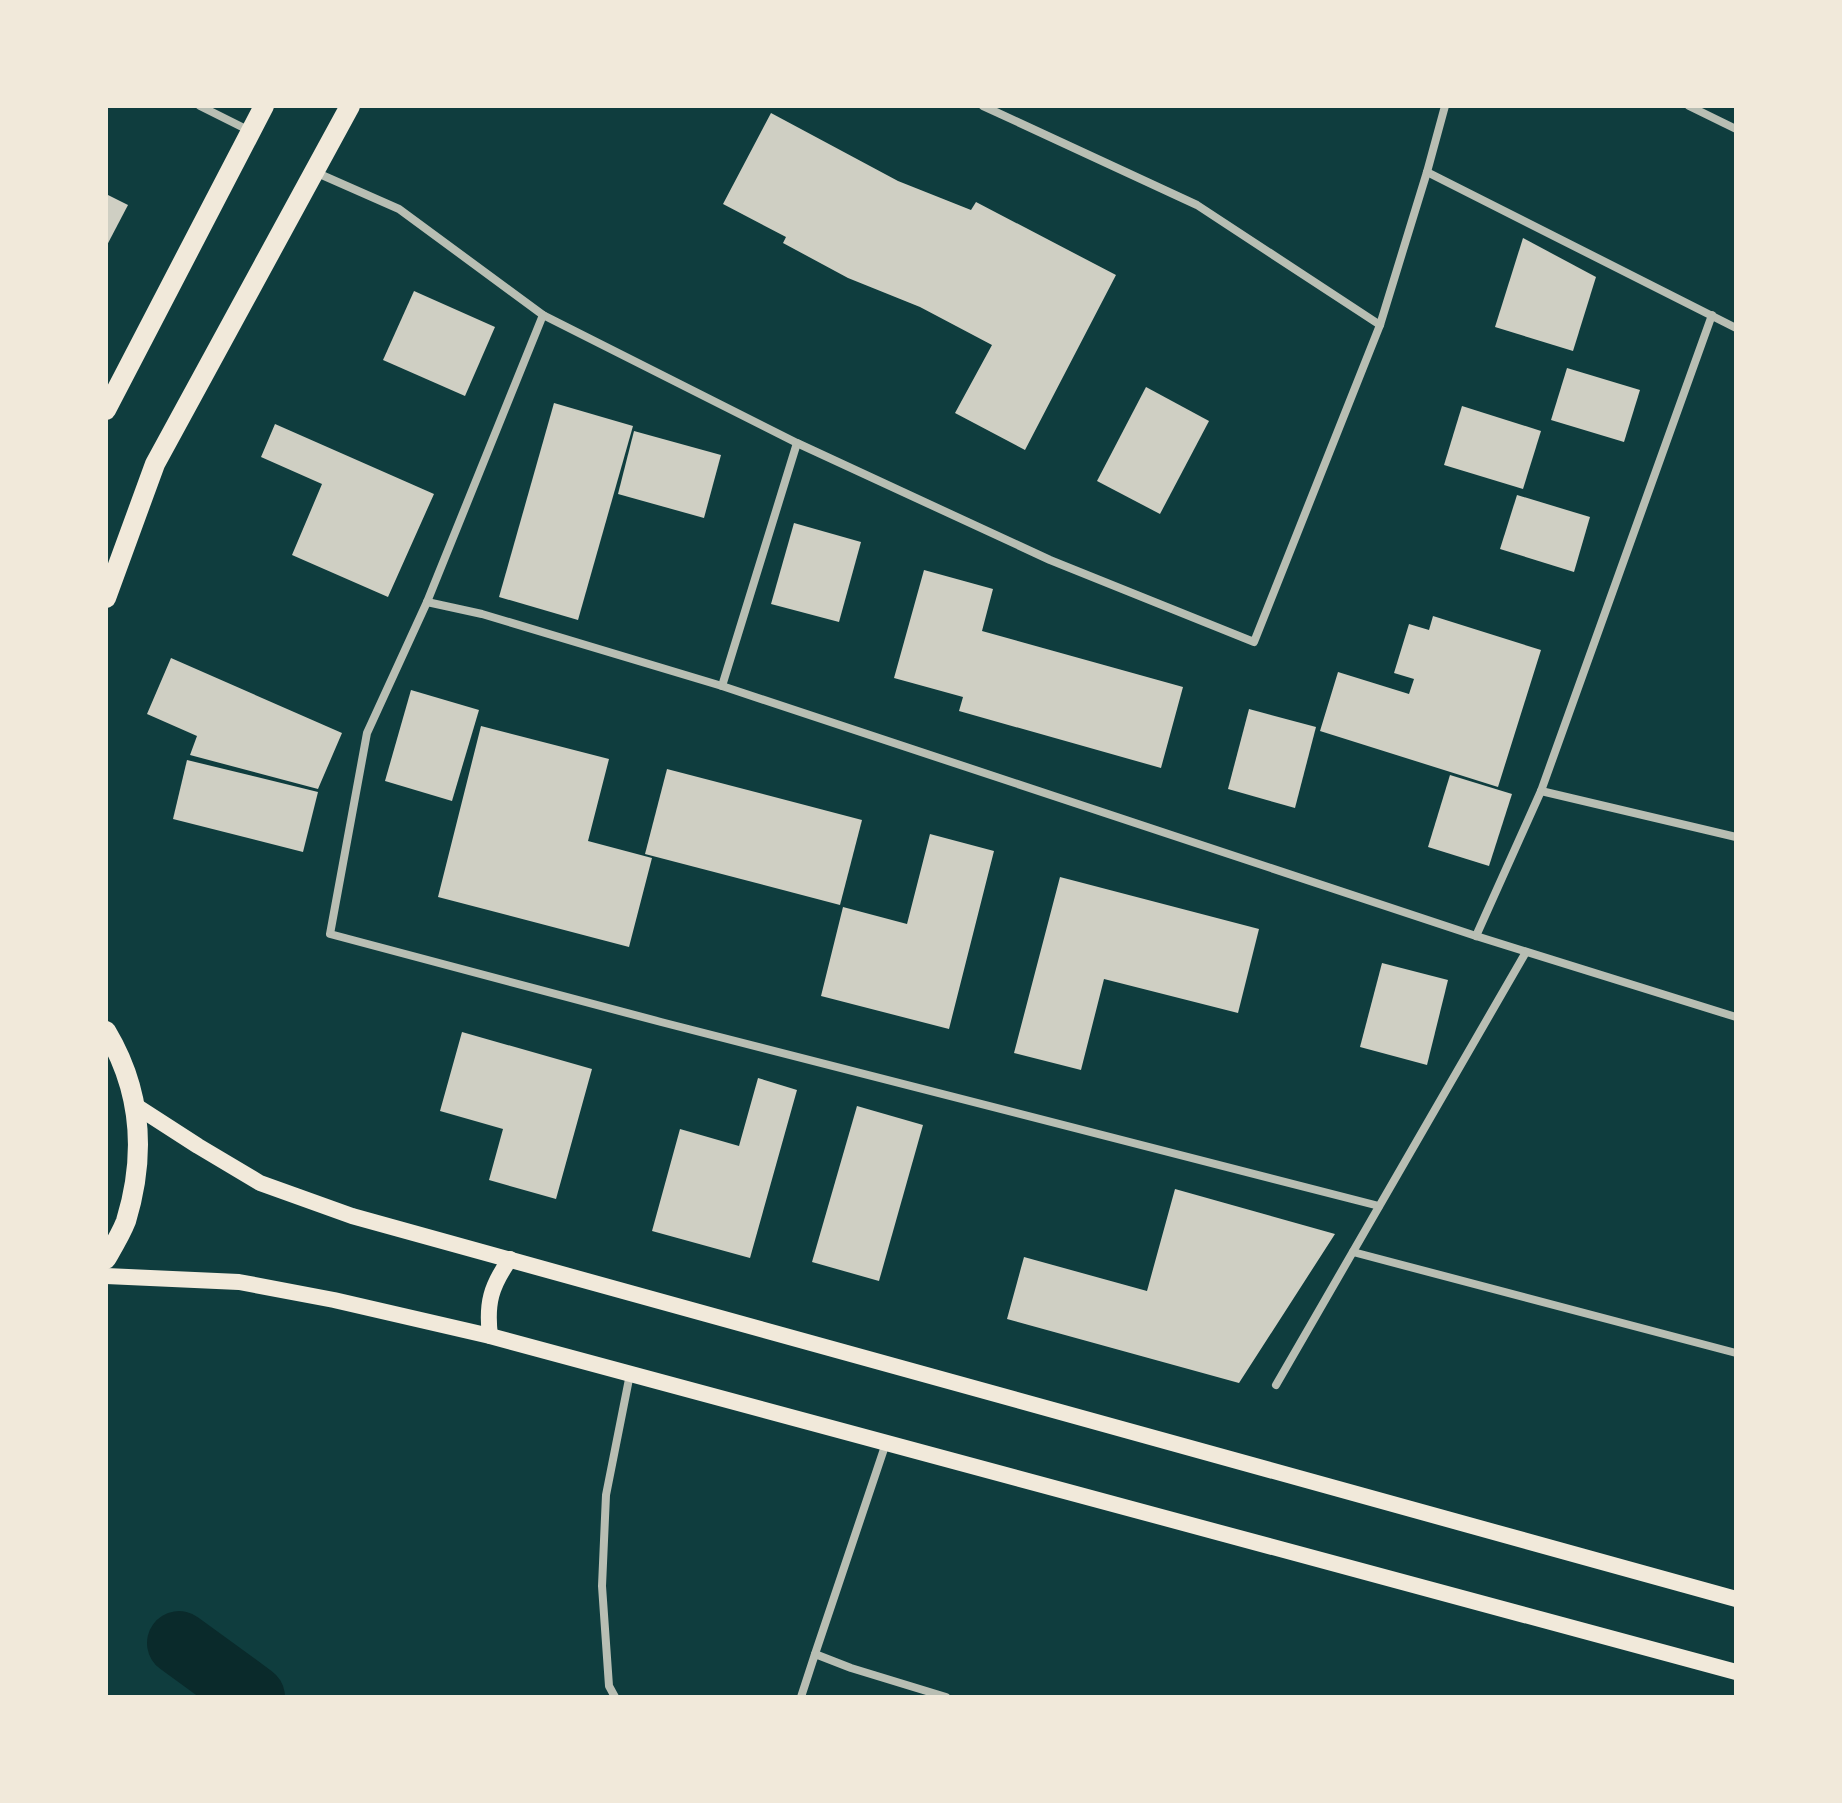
<svg xmlns="http://www.w3.org/2000/svg" width="1842" height="1803" viewBox="0 0 1842 1803" font-family="'Space Grotesk',sans-serif">
  <style>
    .lines { fill: none; stroke-linecap: round; stroke-linejoin: round }
    .river { stroke: #0a2a2b; stroke-width: 64 }
    .building { fill: #cfcfc3 }
    .minor { stroke: #b8beb3; stroke-width: 8 }
    .secondary { stroke: #f1e9da; stroke-width: 16 }
    .primary { stroke: #f1e9da; stroke-width: 20 }
  </style>
  <rect width="100%" height="100%" fill="#0f3d3e"/>
  <g class="lines">
    <path class="river" d="M179 1643 253 1697"/>
  </g>
  <g class="building">
    <path d="M771 113 898 181 971 210 976 202 1116 275 1025 450 955 413 992 345 920 307 848 278 783 243 786 237 723 204Z"/>
    <path d="M106 194 128 205 106 247Z"/>
    <path d="M1523 238 1596 277 1573 351 1495 327Z"/>
    <path d="M414 291 495 327 465 396 383 360Z"/>
    <path d="M1567 368 1640 390 1624 442 1551 420Z"/>
    <path d="M1146 387 1209 421 1160 514 1097 481Z"/>
    <path d="M554 403 633 426 578 620 499 597Z"/>
    <path d="M1462 406 1541 431 1523 489 1444 465Z"/>
    <path d="M275 424 434 494 388 597 292 555 322 484 261 457Z"/>
    <path d="M634 431 721 455 704 518 618 494Z"/>
    <path d="M1517 495 1590 517 1574 572 1500 549Z"/>
    <path d="M794 523 861 542 839 622 771 604Z"/>
    <path d="M924 570 993 589 982 631 1183 687 1161 768 959 711 963 697 894 678Z"/>
    <path d="M1433 616 1541 650 1498 787 1320 731 1338 672 1409 694 1414 679 1394 673 1409 624 1429 630Z"/>
    <path d="M171 658 342 733 318 789 190 755 197 736 147 714Z"/>
    <path d="M411 690 479 710 452 801 385 781Z"/>
    <path d="M1249 709 1316 727 1295 808 1228 789Z"/>
    <path d="M481 726 609 759 588 841 652 858 629 947 438 897Z"/>
    <path d="M187 760 318 792 303 852 173 819Z"/>
    <path d="M667 769 862 820 840 905 645 854Z"/>
    <path d="M1450 775 1512 794 1489 866 1428 847Z"/>
    <path d="M930 834 994 851 949 1029 821 996 843 907 907 924Z"/>
    <path d="M1060 877 1259 929 1238 1013 1104 979 1081 1070 1014 1053Z"/>
    <path d="M1382 963 1448 980 1427 1065 1360 1047Z"/>
    <path d="M462 1032 592 1069 556 1199 489 1180 503 1129 440 1111Z"/>
    <path d="M758 1078 797 1090 750 1258 652 1231 680 1129 739 1146Z"/>
    <path d="M857 1106 923 1125 879 1281 812 1262Z"/>
    <path d="M1175 1189 1335 1234 1239 1383 1007 1319 1024 1257 1147 1291Z"/>
  </g>
  <g class="lines">
    <g class="minor">
      <path d="M200 106 250 131"/>
      <path d="M983 106 1197 205 1380 325"/>
      <path d="M1689 106 1736 129"/>
      <path d="M315 172 399 209 543 315 797 443 1050 560 1254 642 1380 325 1427 172 1445 106"/>
      <path d="M1427 172 1736 328"/>
      <path d="M543 315 427 602 367 733 330 934 661 1022 1379 1206"/>
      <path d="M427 602 482 614 722 686 1476 936 1736 1017"/>
      <path d="M722 686 797 443"/>
      <path d="M1541 791 1736 837"/>
      <path d="M1476 936 1541 791 1712 315"/>
      <path d="M1353 1252 1736 1353"/>
      <path d="M1276 1385 1526 952"/>
      <path d="M815 1654 886 1443"/>
      <path d="M615 1697 609 1686 602 1586 606 1495 630 1374"/>
      <path d="M801 1697 815 1654 851 1668 946 1697"/>
    </g>
    <g class="secondary">
      <path d="M136 1106 198 1146 260 1183 352 1216 1736 1599"/>
      <path d="M106 1276 239 1282 334 1300 490 1336 1736 1672"/>
      <path d="M490 1336C486 1303 491 1286 510 1259"/>
    </g>
    <g class="primary">
      <path d="M106 410 264 106"/>
      <path d="M106 598 155 464 350 106"/>
      <path d="M106 1031C142 1091 146 1155 126 1221 121 1234 113 1247 106 1259"/>
    </g>
  </g>
  <rect width="1842" height="1803" fill="none" stroke="#f1e9da" stroke-width="216"/>
</svg>
